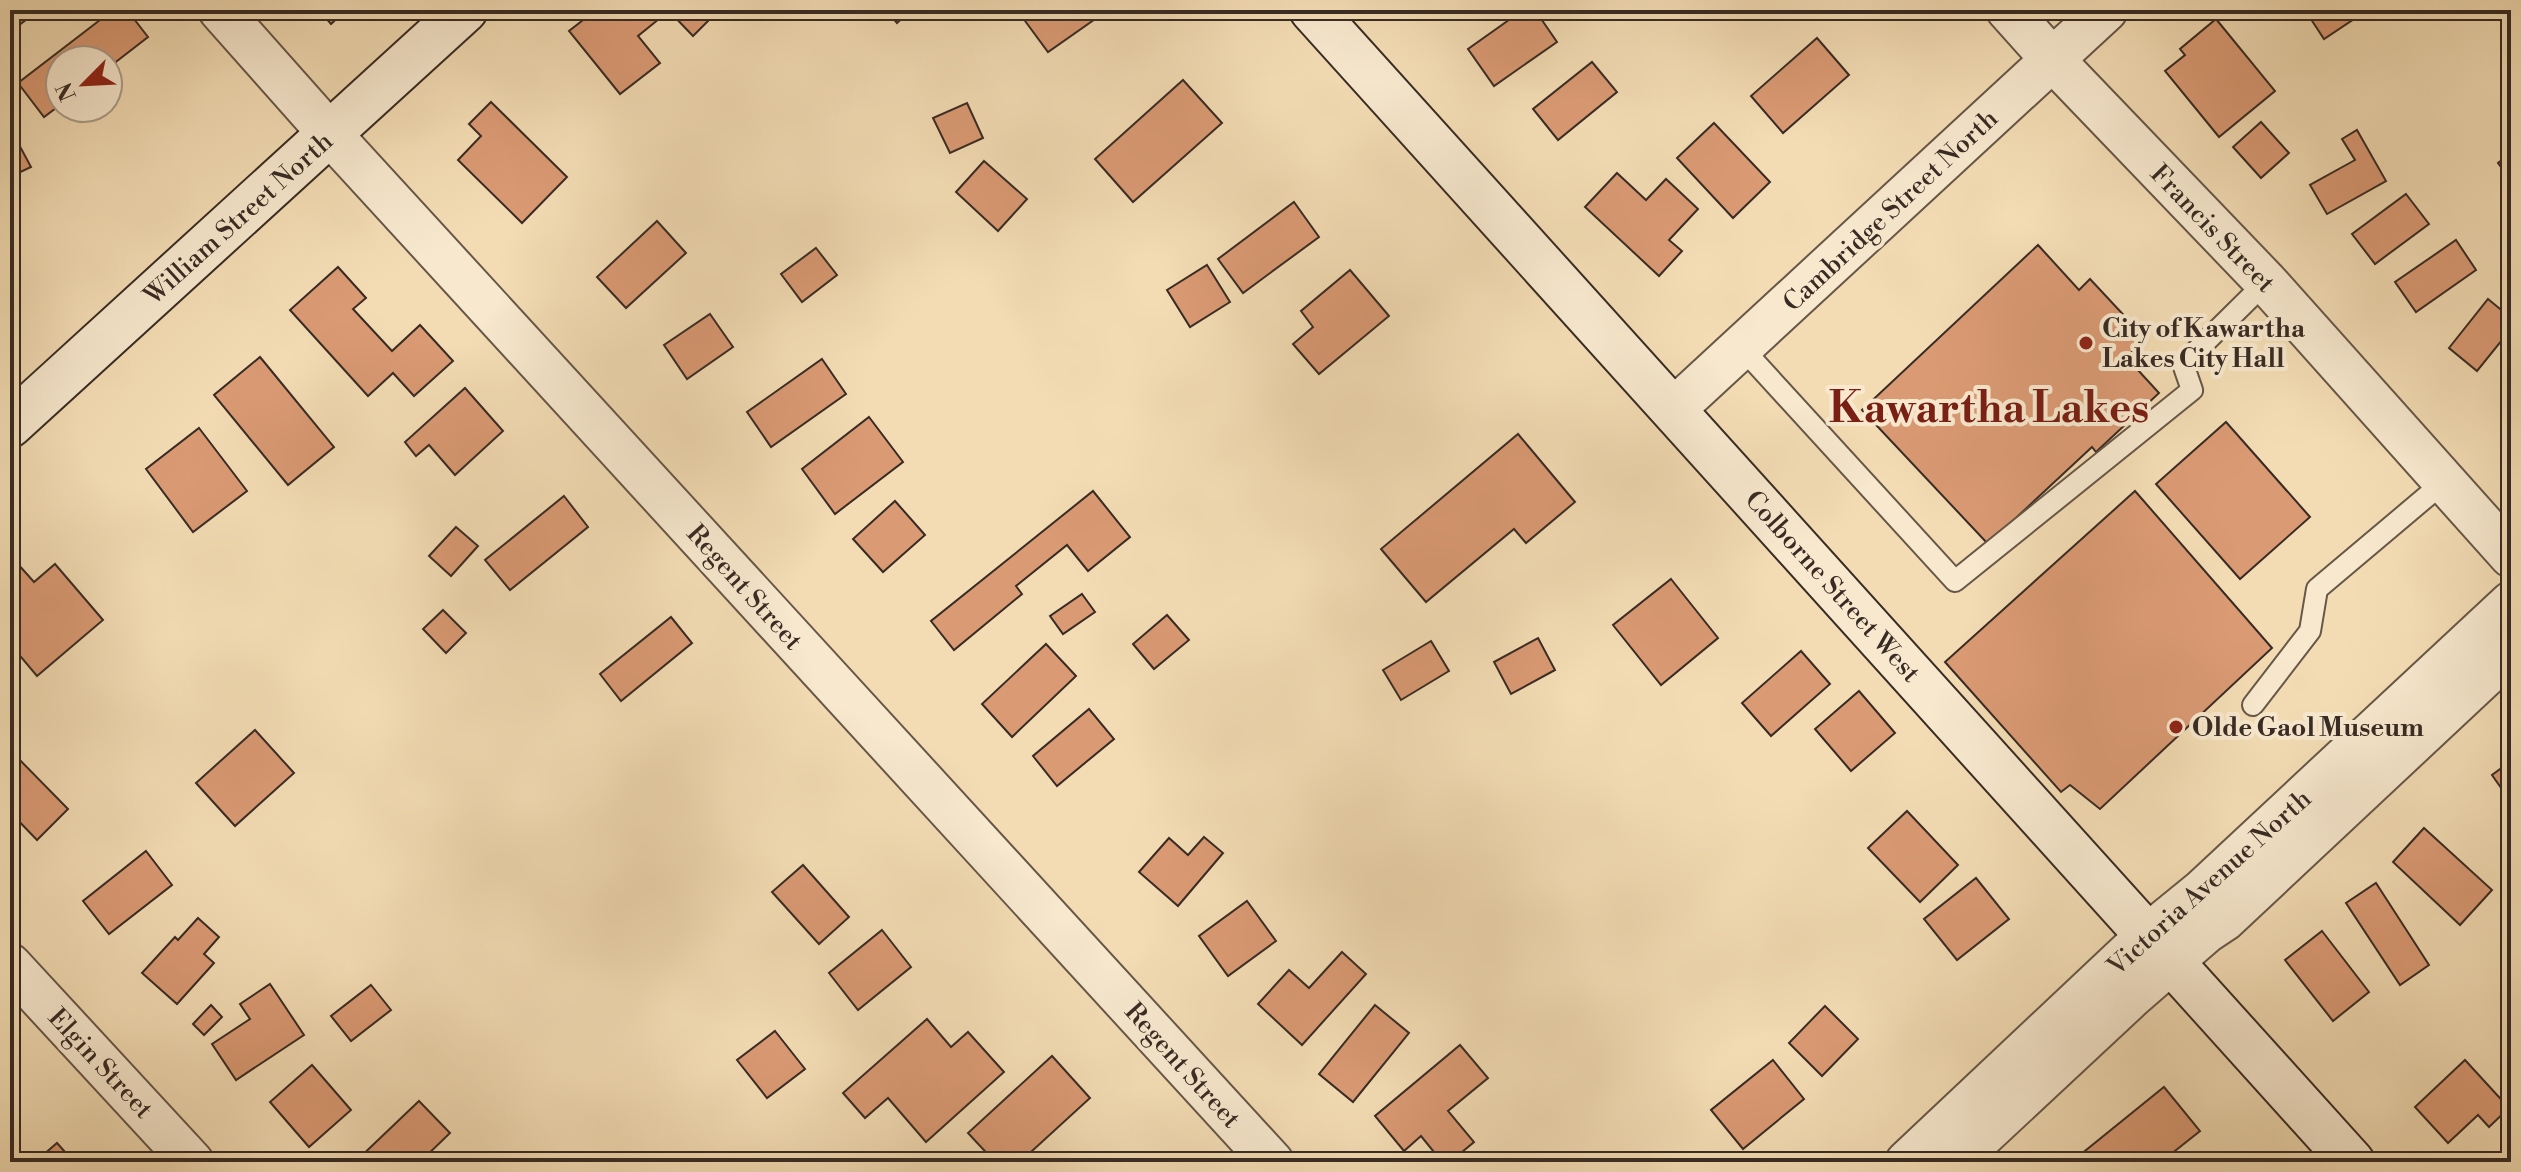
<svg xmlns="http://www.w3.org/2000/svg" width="2521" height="1172" viewBox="0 0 2521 1172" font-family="'Libre Bodoni',serif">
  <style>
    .building { fill: #da9a74; stroke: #382b24; stroke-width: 2 }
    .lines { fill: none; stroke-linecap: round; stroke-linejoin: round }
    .lane-casing { stroke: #675748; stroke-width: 24 }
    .street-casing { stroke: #675748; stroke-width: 46 }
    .secondary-casing { stroke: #382b24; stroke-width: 48 }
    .lane { stroke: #f7e8ce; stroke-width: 20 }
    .street { stroke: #f7e8ce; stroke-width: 42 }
    .secondary { stroke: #f7e8ce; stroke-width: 44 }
    .poi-dot { fill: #8f2418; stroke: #f7e8ce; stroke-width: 3 }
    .labels { text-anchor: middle; stroke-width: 8; stroke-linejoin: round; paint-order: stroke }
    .street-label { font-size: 26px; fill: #382b24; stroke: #f7e8ce }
    .poi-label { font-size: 26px; font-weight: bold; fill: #382b24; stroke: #f7e8ce; text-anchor: start }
    .town-label { font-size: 42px; font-weight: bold; fill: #7a1f14; stroke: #f7e8ce }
  </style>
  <rect width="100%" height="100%" fill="#f3dcb4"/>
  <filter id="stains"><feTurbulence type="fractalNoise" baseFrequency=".0025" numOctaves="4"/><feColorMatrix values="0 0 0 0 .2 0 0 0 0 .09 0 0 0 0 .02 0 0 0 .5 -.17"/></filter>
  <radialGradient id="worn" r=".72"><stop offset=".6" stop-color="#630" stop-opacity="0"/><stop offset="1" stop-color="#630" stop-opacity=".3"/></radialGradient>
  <g class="building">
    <path d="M10 10H39L10 32Z"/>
    <path d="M113 10H127L148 37 108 68V60H60V105L44 117 18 83Z"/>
    <path d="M319 10H346L331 24Z"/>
    <path d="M596 10H651L659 19 638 36 660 63 620 94 569 31Z"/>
    <path d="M668 10H719L693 36Z"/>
    <path d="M886 10H911L897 23Z"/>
    <path d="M1017 10H1108L1048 52Z"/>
    <path d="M1523 10H1535L1557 42 1494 86 1468 49Z"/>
    <path d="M2305 10H2360L2363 13 2324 39Z"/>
    <path d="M2216 19 2275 91 2219 137 2165 71 2185 55 2180 49Z"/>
    <path d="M1817 38 1849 75 1783 133 1751 96Z"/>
    <path d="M1592 62 1617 92 1558 140 1533 109Z"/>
    <path d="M1183 80 1222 123 1133 202 1095 159Z"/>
    <path d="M491 102 567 177 522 223 458 160 481 136 469 124Z"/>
    <path d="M967 103 983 138 950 153 933 118Z"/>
    <path d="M2261 122 2289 153 2261 178 2233 147Z"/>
    <path d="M1714 123 1770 182 1733 218 1677 158Z"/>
    <path d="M2357 130 2386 181 2327 214 2310 185 2355 160 2342 139Z"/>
    <path d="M16 139 31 167 10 177V142Z"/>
    <path d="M2511 153V181L2498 163Z"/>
    <path d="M984 161 1027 199 998 231 956 192Z"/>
    <path d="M1617 173 1646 200 1666 179 1698 209 1669 240 1682 251 1659 276 1585 207Z"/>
    <path d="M2406 194 2429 224 2375 264 2352 234Z"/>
    <path d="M1294 202 1319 237 1243 293 1218 259Z"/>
    <path d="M657 221 686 253 626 308 597 277Z"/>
    <path d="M2456 240 2476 270 2416 312 2395 282Z"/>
    <path d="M2038 245 2079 290 2090 279 2146 339 2126 357 2159 393 2096 452 2092 447 1988 544 1862 410Z"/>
    <path d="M816 248 837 275 802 302 781 274Z"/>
    <path d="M1207 265 1230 302 1190 327 1167 290Z"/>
    <path d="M338 267 366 298 353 309 392 351 420 325 453 361 414 396 393 373 368 396 290 310Z"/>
    <path d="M10 268 20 280 10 289Z"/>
    <path d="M1350 270 1389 316 1319 374 1293 344 1313 327 1301 311Z"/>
    <path d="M2488 299 2511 318V329L2477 371 2449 348Z"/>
    <path d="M710 314 733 347 687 379 664 345Z"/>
    <path d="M260 357 334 447 288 485 214 395Z"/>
    <path d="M822 359 846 394 771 447 747 412Z"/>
    <path d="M465 388 503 431 455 475 429 445 416 456 405 442Z"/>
    <path d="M869 417 903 462 835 514 802 469Z"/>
    <path d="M2226 422 2310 517 2240 579 2156 484Z"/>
    <path d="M199 428 247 491 193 532 146 469Z"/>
    <path d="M1518 434 1575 502 1526 543 1514 529 1426 602 1381 549Z"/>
    <path d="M1093 491 1130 537 1088 571 1067 545 1016 586 1022 594 954 650 931 621Z"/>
    <path d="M2135 491 2272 648 2100 809 2070 785 2061 792 1945 662Z"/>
    <path d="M564 496 588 527 510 590 485 560Z"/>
    <path d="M895 501 925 535 883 572 853 539Z"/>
    <path d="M456 527 478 546 451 576 429 556Z"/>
    <path d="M17 563 34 582 55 564 103 620 37 676 10 644V569Z"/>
    <path d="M1671 579 1718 638 1661 685 1613 625Z"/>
    <path d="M1082 594 1095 612 1063 634 1050 616Z"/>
    <path d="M443 610 466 633 446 653 423 629Z"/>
    <path d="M1167 615 1189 640 1154 669 1133 644Z"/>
    <path d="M671 617 692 643 621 701 600 674Z"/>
    <path d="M1538 638 1555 670 1511 694 1494 662Z"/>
    <path d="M1431 641 1449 671 1401 700 1383 670Z"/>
    <path d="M1046 644 1076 676 1012 737 982 704Z"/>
    <path d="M1801 651 1830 684 1771 736 1742 703Z"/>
    <path d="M1859 691 1895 733 1851 771 1815 729Z"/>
    <path d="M1089 709 1114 739 1057 786 1033 756Z"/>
    <path d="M255 730 294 773 235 826 196 783Z"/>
    <path d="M10 750 68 809 37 840 10 812Z"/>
    <path d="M2511 761V802L2492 775Z"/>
    <path d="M1907 811 1958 865 1920 902 1868 848Z"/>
    <path d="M2424 828 2492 890 2460 925 2393 862Z"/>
    <path d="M1204 837 1223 853 1178 906 1139 872 1169 838 1188 855Z"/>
    <path d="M146 851 172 885 109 934 83 901Z"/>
    <path d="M803 865 849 917 819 944 772 892Z"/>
    <path d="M1976 878 2009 919 1957 960 1924 919Z"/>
    <path d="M2376 883 2429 965 2400 985 2346 903Z"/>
    <path d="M1247 901 1276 941 1228 976 1199 936Z"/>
    <path d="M198 918 219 937 204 954 214 963 177 1004 142 973 175 937 178 940Z"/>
    <path d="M882 930 911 967 858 1010 829 973Z"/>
    <path d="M2322 931 2369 992 2333 1021 2285 960Z"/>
    <path d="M1342 952 1366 974 1302 1045 1258 1004 1289 970 1309 988Z"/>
    <path d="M270 984 304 1035 236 1080 212 1044 250 1019 240 1004Z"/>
    <path d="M371 985 391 1010 351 1041 331 1016Z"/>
    <path d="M211 1005 222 1017 204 1035 193 1024Z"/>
    <path d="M1375 1005 1409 1033 1353 1102 1319 1074Z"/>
    <path d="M1825 1006 1858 1039 1822 1076 1789 1043Z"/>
    <path d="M927 1019 951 1047 968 1032 1004 1072 926 1142 888 1098 865 1118 843 1093Z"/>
    <path d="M775 1031 805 1069 767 1098 737 1060Z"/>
    <path d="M1460 1045 1488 1078 1448 1111 1474 1142 1450 1162H1442L1421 1136 1404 1151 1375 1116Z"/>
    <path d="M1052 1056 1090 1098 1020 1162H995L968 1133Z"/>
    <path d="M1773 1060 1804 1099 1743 1149 1711 1110Z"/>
    <path d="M2465 1060 2509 1108 2489 1127 2478 1115 2448 1143 2415 1107Z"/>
    <path d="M312 1065 351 1110 309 1147 270 1102Z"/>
    <path d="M2164 1087 2200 1131 2161 1162H2085L2080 1155Z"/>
    <path d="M419 1101 450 1133 420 1162H355Z"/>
    <path d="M57 1143 74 1162H35Z"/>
    <path d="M2511 1149V1162H2494Z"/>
  </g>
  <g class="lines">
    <g class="lane-casing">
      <g id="lane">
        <path d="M1741 347 1955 581 2192 390 2183 364 2266 282"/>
        <path d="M2253 705 2310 631 2317 589 2444 482"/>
      </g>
    </g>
    <g class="street-casing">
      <g id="street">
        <path d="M220 10 330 134 1272 1162"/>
        <path d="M2008 10 2052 59 2266 282 2511 556"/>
        <path d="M1673 410 2106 10"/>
        <path d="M10 965 192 1162"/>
        <path d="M1907 1162 2148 935 2202 891 2511 603"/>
        <path d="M1954 1162 2131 997 2207 931 2225 919 2511 651"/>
      </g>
    </g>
    <g class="secondary-casing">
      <g id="secondary">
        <path d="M1312 10 2352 1162"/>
        <path d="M10 425 465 10"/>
      </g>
    </g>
    <use href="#lane" class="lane"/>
    <use href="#street" class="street"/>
    <use href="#secondary" class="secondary"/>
  </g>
  <g class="poi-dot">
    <circle cx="2086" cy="343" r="8"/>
    <circle cx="2176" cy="727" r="8"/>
  </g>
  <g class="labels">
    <g class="street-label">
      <text transform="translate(1890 210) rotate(-43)" y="9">Cambridge Street North</text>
      <text transform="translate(238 218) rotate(-42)" y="9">William Street North</text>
      <text transform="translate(2213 228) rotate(46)" y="9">Francis Street</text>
      <text transform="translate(1833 586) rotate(48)" y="9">Colborne Street West</text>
      <text transform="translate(745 587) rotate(48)" y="9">Regent Street</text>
      <text transform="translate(2209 882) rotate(-42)" y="9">Victoria Avenue North</text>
      <text transform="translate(101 1063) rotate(47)" y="9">Elgin Street</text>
      <text transform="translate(1183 1065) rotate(48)" y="9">Regent Street</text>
    </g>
    <g class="poi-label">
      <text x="2102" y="337">City of Kawartha<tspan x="2102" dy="30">Lakes City Hall</tspan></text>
      <text x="2192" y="736">Olde Gaol Museum</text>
    </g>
    <g class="town-label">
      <text x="1989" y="422">Kawartha Lakes</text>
    </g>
  </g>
  <rect width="2521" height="1172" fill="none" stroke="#f3dcb4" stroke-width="40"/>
  <rect x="12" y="12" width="2497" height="1148" fill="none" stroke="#382b24" stroke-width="4"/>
  <rect x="20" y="20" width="2481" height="1132" fill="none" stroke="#382b24" stroke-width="2"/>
  <g transform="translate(84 84) rotate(246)"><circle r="38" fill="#f7e8ce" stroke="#ab9c8a" stroke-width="2"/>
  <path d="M0-6L14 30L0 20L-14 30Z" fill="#8f2418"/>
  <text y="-12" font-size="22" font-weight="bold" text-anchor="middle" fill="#382b24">N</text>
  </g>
  <rect width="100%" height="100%" filter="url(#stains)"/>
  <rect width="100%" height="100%" fill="url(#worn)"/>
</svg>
